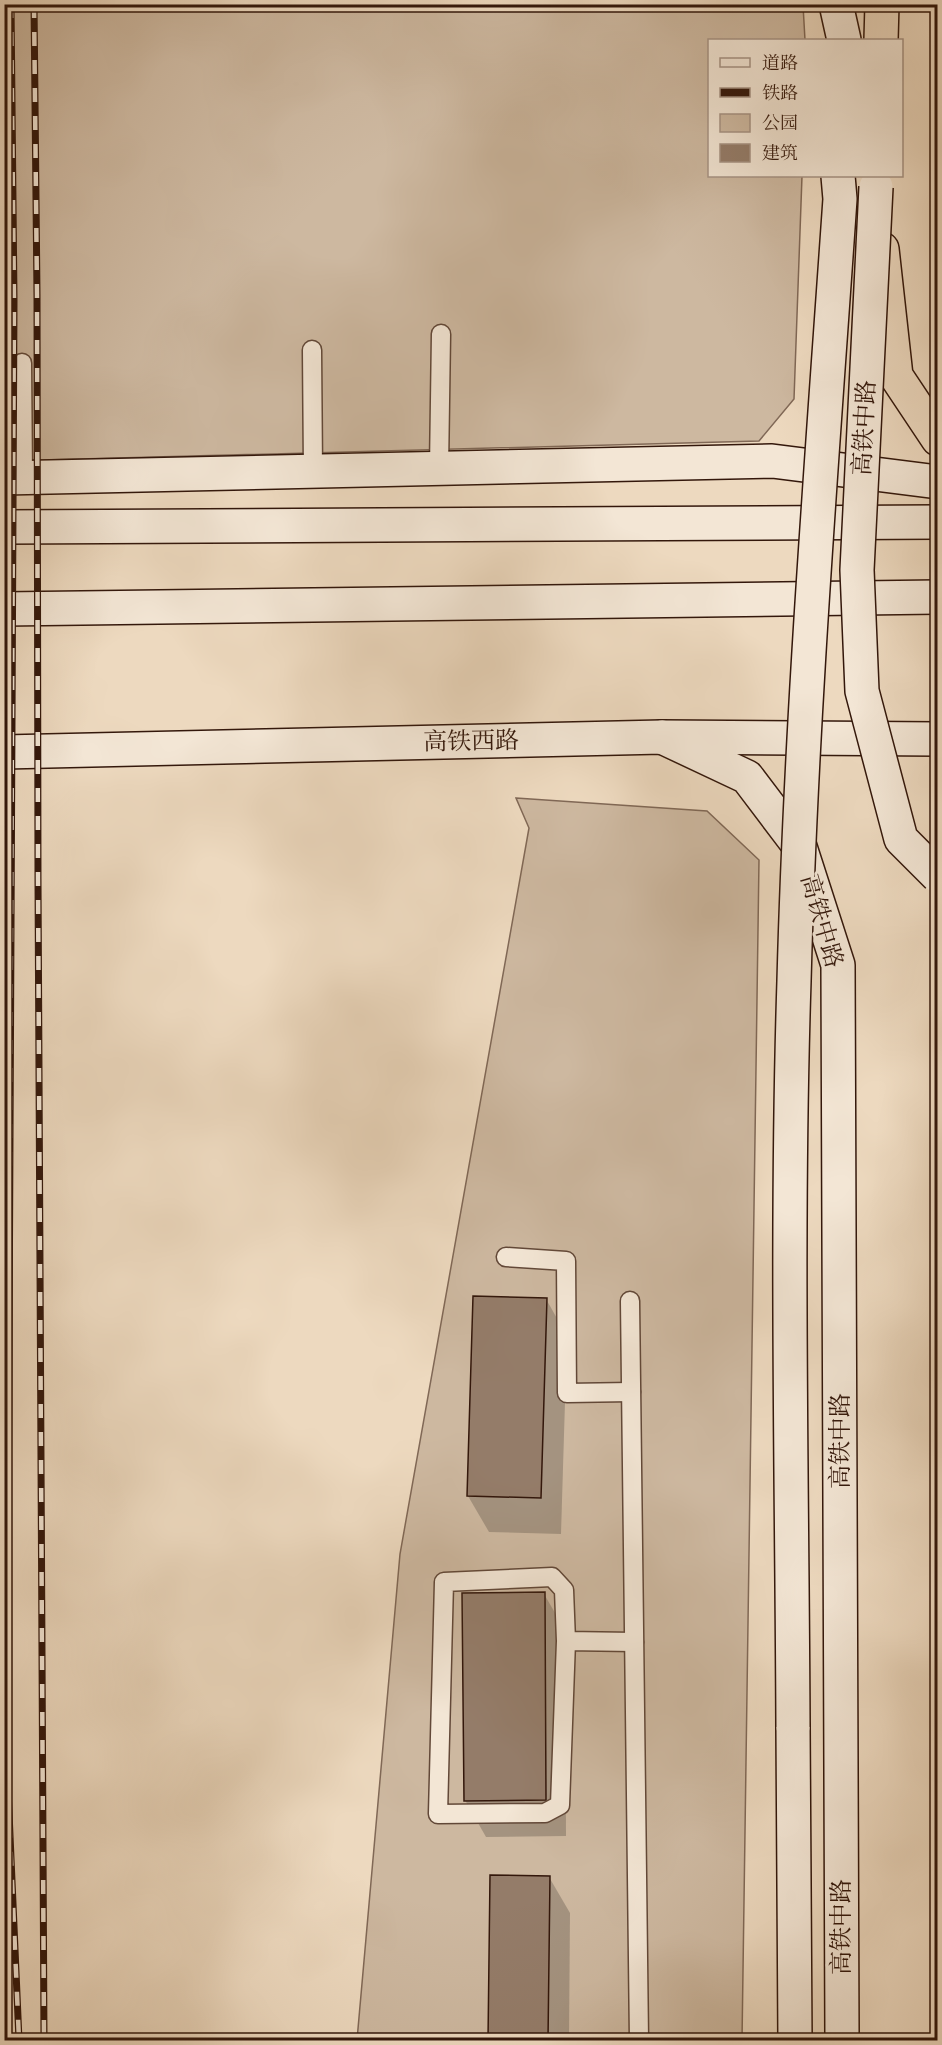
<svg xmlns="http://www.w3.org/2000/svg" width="942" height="2045" viewBox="0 0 942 2045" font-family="'Sorts Mill Goudy','Noto Serif SC',serif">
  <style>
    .green { fill: #cdb8a0; stroke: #806856; stroke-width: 1.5 }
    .shadow { fill: #0003 }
    .building { fill: #947c69; stroke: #33170b; stroke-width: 1.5 }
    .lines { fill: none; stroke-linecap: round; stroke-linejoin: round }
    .lane-casing { stroke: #624838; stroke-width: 21 }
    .secondary-casing { stroke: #33170b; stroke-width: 36 }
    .highway-casing { stroke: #33170b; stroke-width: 36 }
    .lane { stroke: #f3e6d5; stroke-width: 18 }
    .secondary { stroke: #f3e6d5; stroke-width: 33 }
    .highway { stroke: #edd9bf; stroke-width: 33 }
    .rail-casing { stroke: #33170b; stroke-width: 7 }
    .rail { stroke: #f3e6d5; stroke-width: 4.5; stroke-dasharray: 14; stroke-linecap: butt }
    .secondary-bridge-casing { stroke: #33170b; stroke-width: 36; stroke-linecap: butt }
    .secondary-bridge { stroke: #f3e6d5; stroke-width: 33 }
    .labels { text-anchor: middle; stroke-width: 6; stroke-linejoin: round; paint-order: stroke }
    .street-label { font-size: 24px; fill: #33170b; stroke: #f3e6d5 }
  </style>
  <rect width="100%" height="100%" fill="#edd9bf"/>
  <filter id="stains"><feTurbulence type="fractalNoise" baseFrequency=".00333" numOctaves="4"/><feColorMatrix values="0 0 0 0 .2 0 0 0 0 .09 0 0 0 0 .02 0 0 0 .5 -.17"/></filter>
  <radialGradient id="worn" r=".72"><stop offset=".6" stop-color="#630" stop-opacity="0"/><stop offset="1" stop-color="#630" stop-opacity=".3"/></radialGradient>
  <g class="green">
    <path d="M4 5H803L805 40H710V176H802L794 399 759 441 5 461Z"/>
    <path d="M516 798 707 811 759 860 742 2040H357L400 1554 529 828Z"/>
  </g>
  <g class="shadow">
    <path d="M546 1299 567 1336 561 1534 489 1532 468 1496Z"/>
    <path d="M544 1594 565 1630 566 1836 486 1837 465 1800Z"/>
    <path d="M492 1877H549L570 1913 569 2040H490Z"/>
  </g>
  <g class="building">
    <path d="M473 1296 547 1298 541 1498 467 1496Z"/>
    <path d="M545 1592 546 1800 464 1801 462 1593Z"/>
    <path d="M490 1875 550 1876 548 2040H488Z"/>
  </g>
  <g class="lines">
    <g class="lane-casing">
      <g id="lane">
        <path d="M312 350 313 471"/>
        <path d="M22 363 23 477"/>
        <path d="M439 468 441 334"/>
        <path d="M506 1257 566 1261 567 1393 631 1392"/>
        <path d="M630 1301 639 2040"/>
        <path d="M566 1641 560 1805 545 1813 438 1814 444 1582 552 1577 564 1590 566 1641 634 1642"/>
      </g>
    </g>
    <g class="secondary-casing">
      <g id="secondary">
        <path d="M836 4 844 40"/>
        <path d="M4 478 772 461 938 482"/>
        <path d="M4 527 938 522"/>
        <path d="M4 609 938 597"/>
        <path d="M662 737 747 777 800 847 838 965 842 2040"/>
        <path d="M4 752 662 737 938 739"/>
        <path d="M793 1727 795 2040"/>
      </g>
    </g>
    <g class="highway-casing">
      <g id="highway">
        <path d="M881 40 882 4"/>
        <path d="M882 249 896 376 938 439"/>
      </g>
    </g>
    <use href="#lane" class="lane"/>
    <use href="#secondary" class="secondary"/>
    <use href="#highway" class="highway"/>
    <g class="rail-casing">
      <g id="rail">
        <path d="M11 4 14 300 7 1767 19 2040"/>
        <path d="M34 4 37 295 38 879 44 2040"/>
      </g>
    </g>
    <use href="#rail" class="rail"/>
    <g class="secondary-bridge-casing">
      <g id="secondary-bridge">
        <path d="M876 187 857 570 862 691 901 839 938 876"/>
        <path d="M793 1727C792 1478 786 1229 794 981 801 720 822 459 840 199L838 176"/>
      </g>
    </g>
    <use href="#secondary-bridge" class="secondary-bridge"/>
  </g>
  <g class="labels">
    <g class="street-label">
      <text transform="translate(864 428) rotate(-87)" y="8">高铁中路</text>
      <text transform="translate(471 741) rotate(-1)" y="8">高铁西路</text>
      <text transform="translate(822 921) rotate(74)" y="8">高铁中路</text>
      <text transform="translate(840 1441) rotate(-90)" y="8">高铁中路</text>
      <text transform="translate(841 1927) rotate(-90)" y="8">高铁中路</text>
    </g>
  </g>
  <rect width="942" height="2045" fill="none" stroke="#edd9bf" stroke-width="24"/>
  <rect x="6" y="6" width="930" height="2033" fill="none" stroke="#33170b" stroke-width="3"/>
  <rect x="12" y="12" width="918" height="2021" fill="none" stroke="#33170b" stroke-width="1.5"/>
  <rect x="708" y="39" width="195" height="138" fill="#f3e6d5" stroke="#a69384" stroke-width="1.5"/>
  <rect x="720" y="58" width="30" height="9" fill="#f3e6d5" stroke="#a69384" stroke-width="1.5"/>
  <text x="762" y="69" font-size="18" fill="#33170b">道路</text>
  <rect x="720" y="88" width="30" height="9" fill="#33170b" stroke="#a69384" stroke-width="1.5"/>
  <text x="762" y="99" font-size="18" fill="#33170b">铁路</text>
  <rect x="720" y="114" width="30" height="18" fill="#cdb8a0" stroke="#a69384" stroke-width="1.5"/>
  <text x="762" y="129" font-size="18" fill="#33170b">公园</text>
  <rect x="720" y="144" width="30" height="18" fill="#947c69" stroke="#a69384" stroke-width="1.5"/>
  <text x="762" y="159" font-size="18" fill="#33170b">建筑</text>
  <rect width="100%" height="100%" filter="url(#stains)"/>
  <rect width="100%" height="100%" fill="url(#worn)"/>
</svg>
